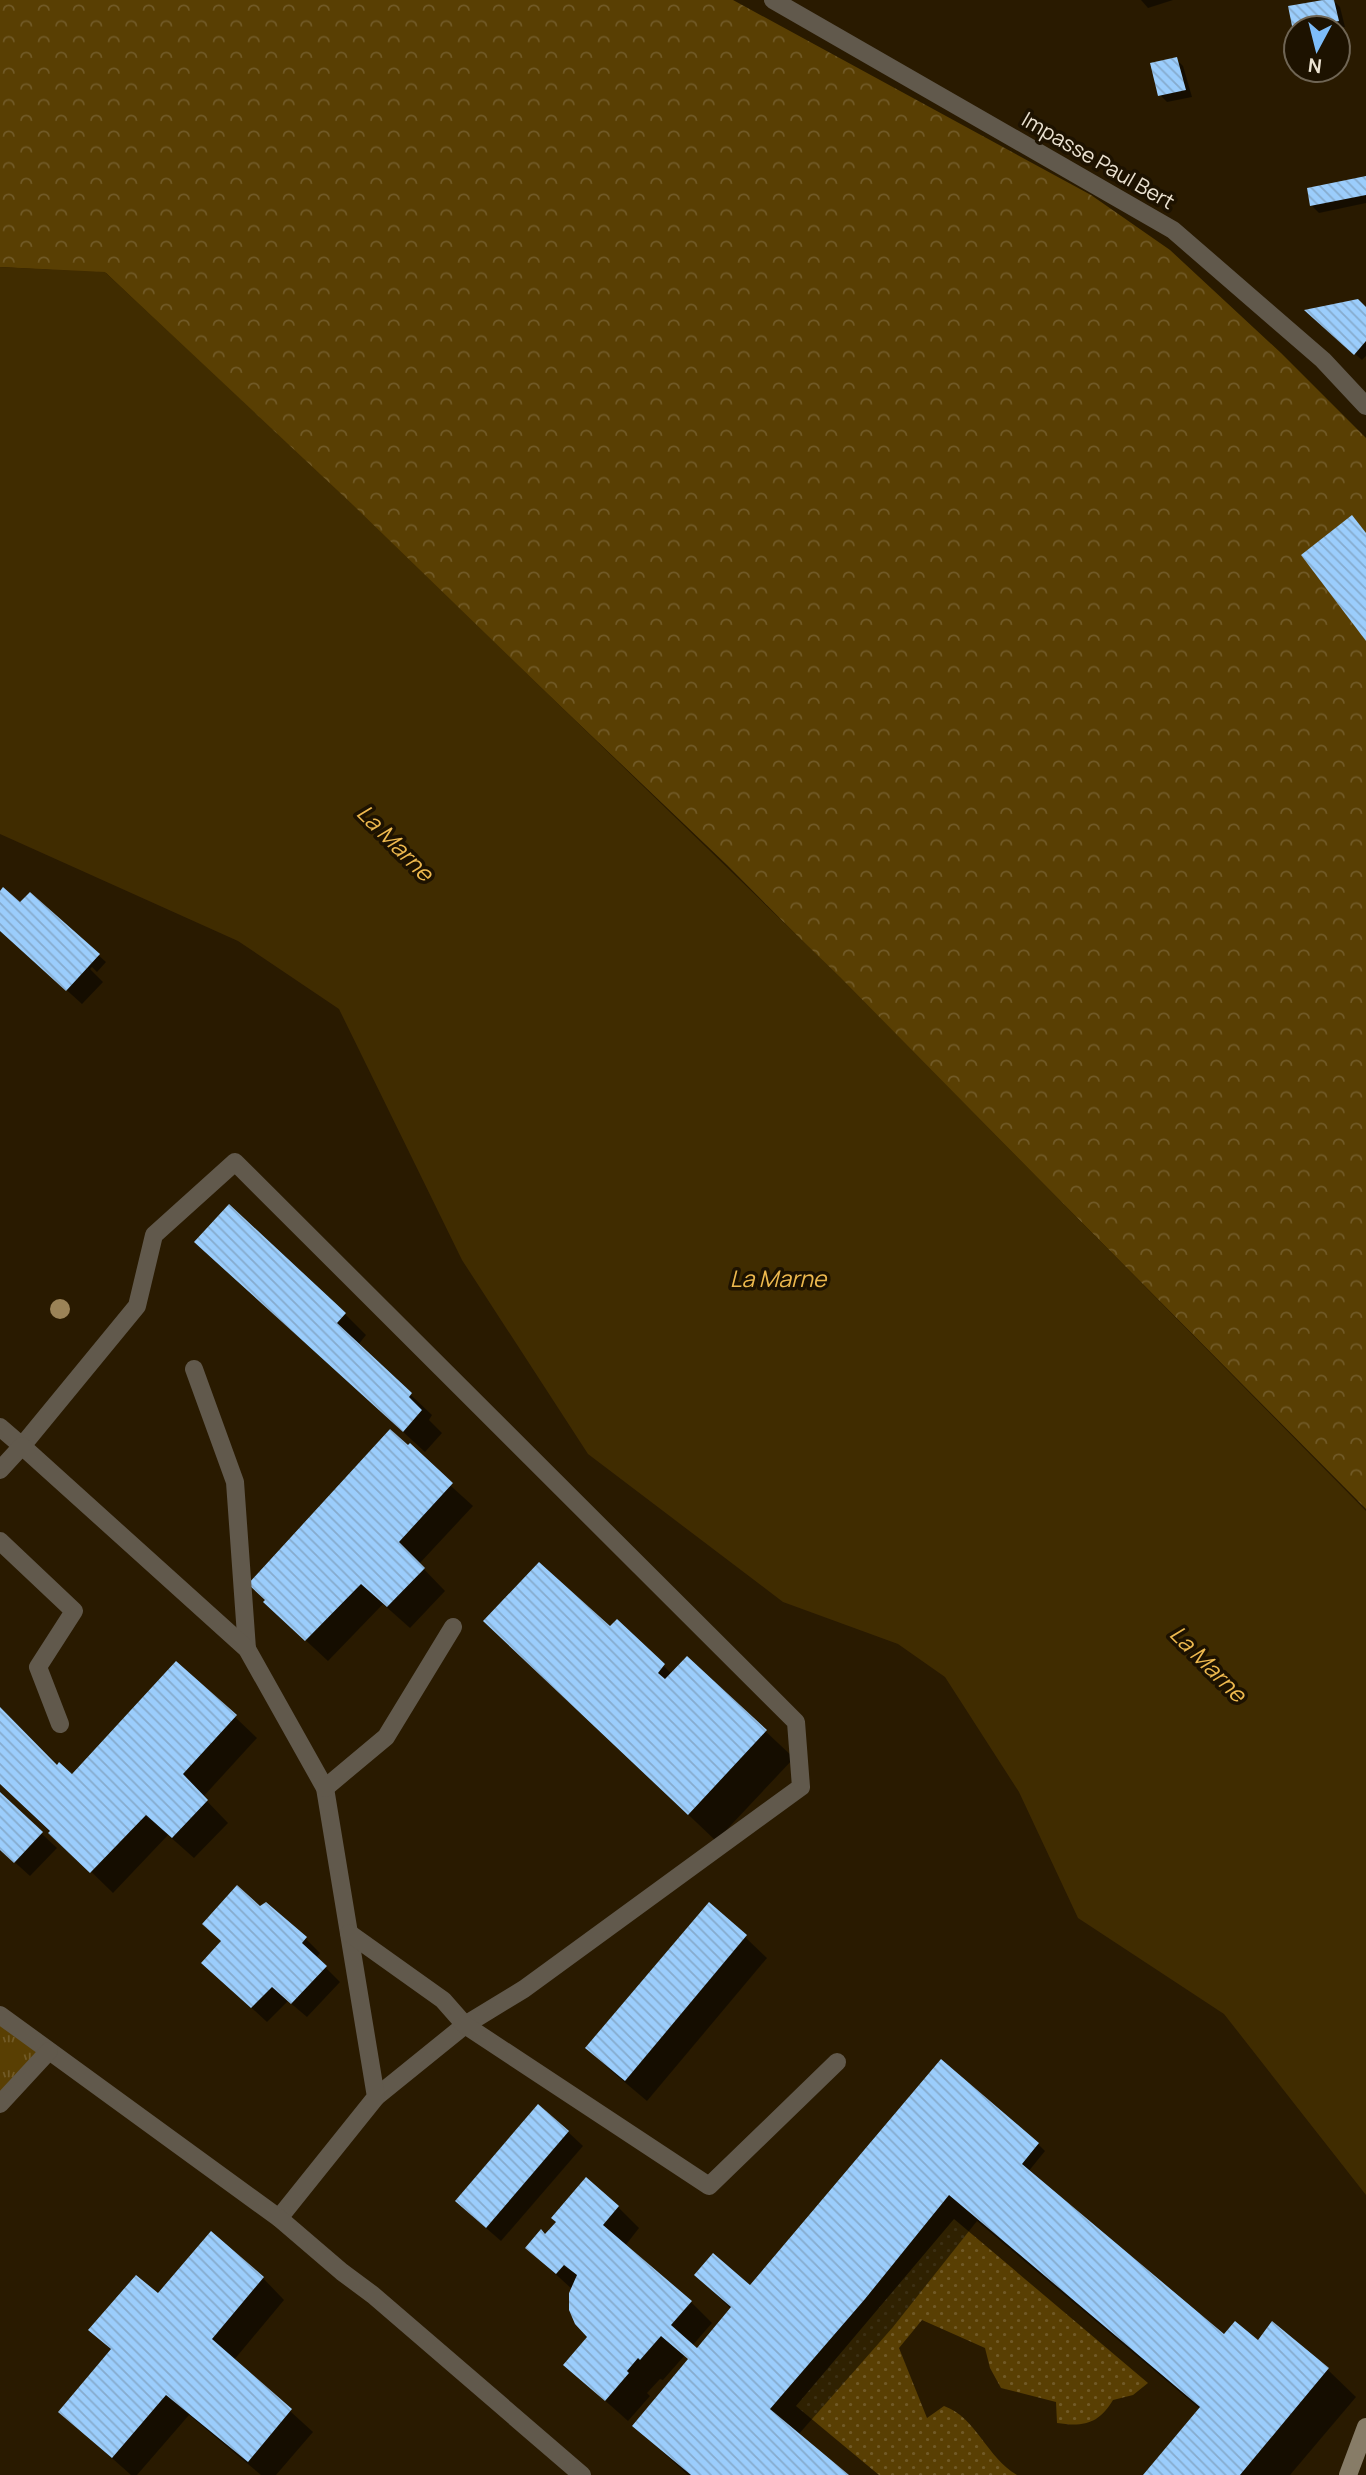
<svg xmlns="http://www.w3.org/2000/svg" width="1366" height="2475" viewBox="0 0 1366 2475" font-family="Manrope,sans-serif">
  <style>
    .grass { fill: url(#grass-dots) }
    .forest { fill: url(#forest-crowns) }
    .park { fill: url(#park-tufts) }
    .water { fill: #402c00 }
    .shadow { fill: #0007 }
    .building { fill: url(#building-back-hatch) }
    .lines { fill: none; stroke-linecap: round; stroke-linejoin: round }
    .lane { stroke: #61594c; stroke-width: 18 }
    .street { stroke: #61594c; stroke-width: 18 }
    .secondary { stroke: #877c67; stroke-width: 18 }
    .tree { fill: #9b8357 }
    .labels { text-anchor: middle; stroke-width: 7; stroke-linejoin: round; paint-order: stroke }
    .street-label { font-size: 21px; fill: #ebe2d1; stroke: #1d1200 }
    .water-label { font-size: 23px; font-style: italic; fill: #eeb94e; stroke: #1d1200 }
  </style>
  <defs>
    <pattern id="grass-dots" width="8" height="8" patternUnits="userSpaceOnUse" patternTransform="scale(1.75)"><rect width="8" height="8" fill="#593f03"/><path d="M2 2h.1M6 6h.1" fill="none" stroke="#715a27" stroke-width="1.8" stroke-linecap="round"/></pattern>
    <pattern id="forest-crowns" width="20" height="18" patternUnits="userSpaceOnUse" patternTransform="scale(1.75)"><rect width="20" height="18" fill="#593f03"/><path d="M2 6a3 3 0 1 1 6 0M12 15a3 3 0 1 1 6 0" fill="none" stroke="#715a27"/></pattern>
    <pattern id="park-tufts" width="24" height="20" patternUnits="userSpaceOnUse" patternTransform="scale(1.75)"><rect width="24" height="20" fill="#593f03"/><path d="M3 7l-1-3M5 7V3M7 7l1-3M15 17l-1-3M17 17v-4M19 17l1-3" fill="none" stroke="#715a27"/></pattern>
    <pattern id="building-back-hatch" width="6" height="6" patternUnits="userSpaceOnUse" patternTransform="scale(1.75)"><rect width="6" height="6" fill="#9bcdfc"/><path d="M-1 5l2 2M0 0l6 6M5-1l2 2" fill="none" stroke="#86abcd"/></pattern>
  </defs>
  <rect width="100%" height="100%" fill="#291a00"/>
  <path class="grass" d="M954 2219 1148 2383 1133 2395 1113 2400C1099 2424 1083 2427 1057 2423L1056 2402 1001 2388 990 2368 985 2348 922 2320 899 2348 927 2418 944 2406C976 2417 987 2458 1017 2475H879L796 2406Z"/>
  <path class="forest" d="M0 0H733L1091 195 1170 250 1281 353 1366 438V1509L727 865 106 273 0 267Z"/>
  <path class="park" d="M0 2015 49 2051 0 2108Z"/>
  <path class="water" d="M0 267 105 272 353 505 840 977 1366 1511V2195L1224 2014 1078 1918 1019 1792 945 1677 898 1644 783 1602 588 1454 462 1260 339 1009 238 941 0 834Z"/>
  <g class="shadow">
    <path d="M1141 0H1173L1148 8Z"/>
    <path d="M1333 0 1340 7 1345 27 1296 28 1295 30 1290 8Z"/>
    <path d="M1176 59 1183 66 1192 97 1167 102 1160 95Z"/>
    <path d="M1366 178V203L1319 213 1312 206Z"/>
    <path d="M1366 309V356L1362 360 1313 317Z"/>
    <path d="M0 894 33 916 30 894 106 962 97 972 92 967 90 969 103 982 82 1004 0 930Z"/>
    <path d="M218 1263 345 1314 366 1335 358 1345 432 1415 429 1420 442 1433 425 1452Z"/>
    <path d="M409 1448 473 1506 419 1564 445 1591 410 1628 383 1604 328 1661 287 1623Z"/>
    <path d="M617 1621 672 1674 687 1658 794 1758 716 1841 513 1648 610 1629Z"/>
    <path d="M195 1679 257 1738 203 1797 228 1823 194 1858 168 1835 113 1893 0 1783V1709L57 1767 72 1776Z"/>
    <path d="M0 1795 57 1848 30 1876 0 1849Z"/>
    <path d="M745 1937 767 1958 647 2101 609 2069 587 2048Z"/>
    <path d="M305 1938 320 1953 316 1958 340 1982 307 2017 288 2001 267 2022 218 1977Z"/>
    <path d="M568 2132 583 2146 501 2241 472 2216Z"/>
    <path d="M1038 2144 1045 2151 1028 2172 1224 2336 1258 2342 1273 2323 1328 2370 1356 2397 1290 2475H1145L1200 2409 977 2221 893 2327 798 2435 846 2475H688L634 2426 689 2359 685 2355 663 2380 660 2379 647 2393 650 2396 628 2421 565 2365 589 2337 573 2290 527 2248 546 2237 618 2207 639 2228 625 2246 691 2302 712 2323 692 2346 697 2350 731 2309 696 2275 751 2288Z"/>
    <path d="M263 2278 284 2300 234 2360 313 2432 276 2475H261L189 2415 137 2475H131L60 2412 112 2351 91 2330 158 2296Z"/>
  </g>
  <g class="building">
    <path d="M1323 0H1334L1339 21 1307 28H1296L1293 31 1288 6Z"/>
    <path d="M1177 57 1186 90 1158 96 1150 63Z"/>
    <path d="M1366 176V195L1310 206 1307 188Z"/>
    <path d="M1358 299 1366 307V341L1354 355 1304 310Z"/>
    <path d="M1352 515 1366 533V641L1301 555Z"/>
    <path d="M3 887 20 902 30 892 100 954 66 991 0 931V891Z"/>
    <path d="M229 1204 346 1313 337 1323 412 1393 409 1397 422 1410 403 1432 194 1242Z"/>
    <path d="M390 1429 408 1445 410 1443 453 1483 399 1542 425 1568 387 1607 361 1584 305 1641 263 1602 265 1600 248 1584Z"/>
    <path d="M539 1562 610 1626 617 1619 665 1664 658 1673 665 1679 687 1656 767 1730 688 1815 483 1621Z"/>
    <path d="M176 1661 237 1715 183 1774 208 1800 172 1838 146 1815 90 1873 48 1833 50 1831 0 1784V1707L57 1765 59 1762 72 1774Z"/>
    <path d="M0 1792 43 1832 14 1863 0 1850Z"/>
    <path d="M237 1885 260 1906 266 1902 307 1937 302 1943 327 1966 291 2004 272 1987 251 2008 201 1963 221 1941 202 1924Z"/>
    <path d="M709 1902 747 1935 625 2081 585 2048Z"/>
    <path d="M941 2059 1039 2143 1022 2164 1224 2334 1235 2321 1258 2340 1272 2321 1329 2368 1240 2475H1143L1200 2407 949 2195 865 2299 770 2409 849 2475H691L632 2426 688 2359 661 2336 640 2360 638 2358 627 2371 629 2373 605 2401 563 2365 587 2337 575 2324 569 2310V2293L577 2275 564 2265 556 2274 525 2248 541 2229 545 2234 556 2222 551 2218 586 2177 619 2206 603 2225 692 2301 671 2325 697 2348 731 2307 694 2275 713 2253 750 2285Z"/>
    <path d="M538 2104 569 2131 486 2228 455 2201Z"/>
    <path d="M211 2231 264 2277 212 2339 292 2409 248 2462 166 2395 112 2458 58 2412 111 2349 88 2330 136 2275 158 2293Z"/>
  </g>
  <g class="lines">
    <g class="lane">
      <path d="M194 1369 235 1482 247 1649"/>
      <path d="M0 1427 22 1446 137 1306 154 1235 235 1162 796 1722 801 1787 524 1989 465 2025 376 2097"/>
      <path d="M0 1470 22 1446 247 1649 325 1788 376 2097 279 2218"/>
      <path d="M0 1541 74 1611 38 1667 60 1724"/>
      <path d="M325 1788 386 1737 453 1627"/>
      <path d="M349 1933 443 2000 465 2025 709 2186 837 2062"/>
      <path d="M0 2015 279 2218 342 2272 373 2295 582 2475"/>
      <path d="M0 2104 49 2051"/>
    </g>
    <path class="street" d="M773 0 1173 230 1323 360 1366 406"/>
    <path class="secondary" d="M1348 2475 1366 2427"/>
  </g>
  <circle class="tree" cx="60" cy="1309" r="10"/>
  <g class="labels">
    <g class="street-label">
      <text transform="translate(1098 161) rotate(30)" y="7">Impasse Paul Bert</text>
    </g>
    <g class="water-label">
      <text transform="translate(395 843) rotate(45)" y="8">La Marne</text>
      <text x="778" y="1287">La Marne</text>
      <text transform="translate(1208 1664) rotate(45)" y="8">La Marne</text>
    </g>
  </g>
  <g transform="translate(1317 49) rotate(187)"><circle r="33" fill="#1d1200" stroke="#6f6554" stroke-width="2"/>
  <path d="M0-5L12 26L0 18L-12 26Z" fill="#7ebdf9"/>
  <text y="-10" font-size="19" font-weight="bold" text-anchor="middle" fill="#ebe2d1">N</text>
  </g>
</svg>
